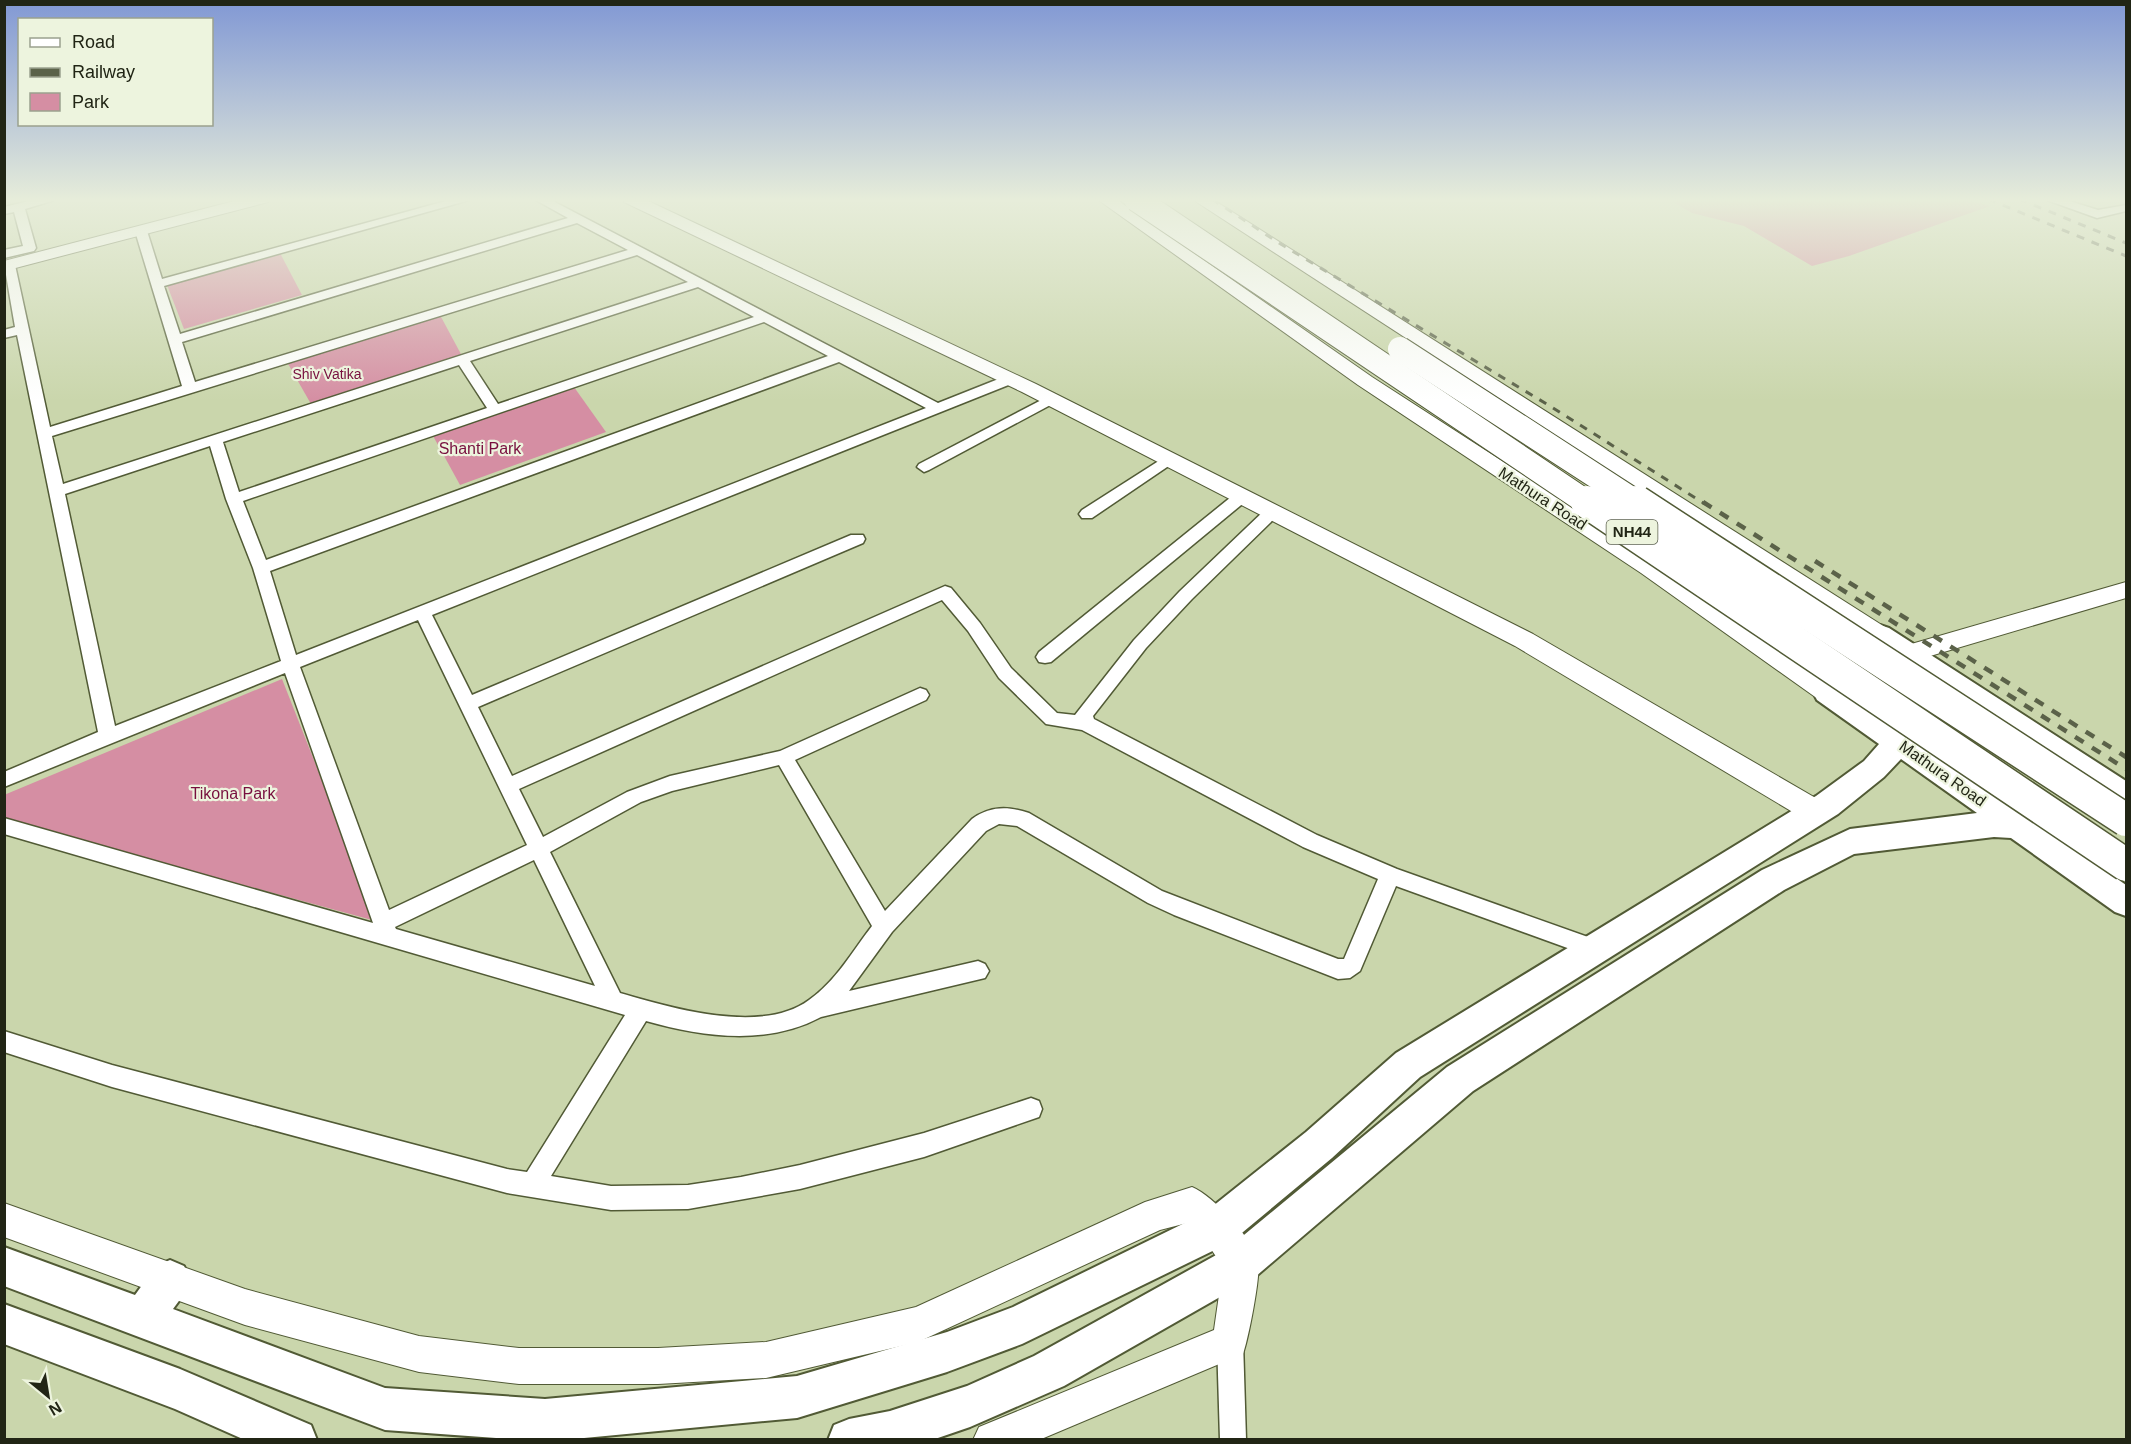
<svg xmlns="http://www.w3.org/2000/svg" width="2131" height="1444" viewBox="0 0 2131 1444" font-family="Helvetica,sans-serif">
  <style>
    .green { fill: #d58ea3 }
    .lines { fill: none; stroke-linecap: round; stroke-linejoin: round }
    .street-casing { stroke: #515a35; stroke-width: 3 }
    .secondary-casing { stroke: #515a35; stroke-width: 2 }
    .primary-casing { stroke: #515a35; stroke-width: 4 }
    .street { fill: #fff; fill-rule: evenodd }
    .secondary { fill: #fff; fill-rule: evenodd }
    .primary { fill: #fff; fill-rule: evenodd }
    .rail-far1 { stroke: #5b6249; stroke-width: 3; stroke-dasharray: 8 8; stroke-linecap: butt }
    .rail { stroke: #5b6249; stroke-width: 4.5; stroke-dasharray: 10 10; stroke-linecap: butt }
    .highway-bridge-far1-casing { stroke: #515a35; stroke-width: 26; stroke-linecap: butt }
    .highway-bridge-casing { stroke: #515a35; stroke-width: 35; stroke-linecap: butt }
    .highway-bridge-far1 { stroke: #fff; stroke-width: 24 }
    .highway-bridge { stroke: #fff; stroke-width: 32 }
    .labels { text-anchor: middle; stroke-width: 4.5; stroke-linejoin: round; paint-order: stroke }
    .far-park-label { font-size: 14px; fill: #770f3e; stroke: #edf4de }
    .shield { fill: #edf4de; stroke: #5e6351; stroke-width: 1.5 }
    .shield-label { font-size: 15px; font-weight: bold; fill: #212515 }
    .park-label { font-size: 16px; fill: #770f3e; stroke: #edf4de }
    .street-label { font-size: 16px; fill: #212515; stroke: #edf4de }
  </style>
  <rect width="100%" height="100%" fill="#cad6ac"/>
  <g class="green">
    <path d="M1668 199H1965L1990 206 1849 256 1812 266 1744 226 1692 213Z"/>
    <path d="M280 253 302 295 184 329 167 285Z"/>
    <path d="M440 315 462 356 311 404 287 362Z"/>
    <path d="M574 387 606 432 460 485 432 434Z"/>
    <path d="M282 679 345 839 372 920 5 820 4 795Z"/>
  </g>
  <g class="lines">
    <g class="street-casing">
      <g id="street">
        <path d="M37 199H58L25 209 36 248 34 251 4 258V250L23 246 14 212 4 214V207Z"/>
        <path d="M453 199H473L164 286 180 334 568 218 534 199H549L938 403 1006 376H1016L1018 379 1016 382 432 615 472 695 851 535H863L865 539 863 543 478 707 512 776 945 586 951 588 980 623 1011 668 1057 713 1075 715 1134 640 1180 591 1266 509H1276L1279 513 1276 517 1192 599 1146 648 1093 716 1094 719 1317 835 1397 869 1602 942 1605 949 1602 956 1595 958 1396 886 1360 971 1350 978 1338 979 1174 915 1148 903 1017 826 999 824 986 831 892 932 849 991 978 961 985 964 989 971 985 978 821 1017C767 1046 703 1037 646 1021L551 1176 611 1186 688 1185 741 1177 800 1165 924 1133 1031 1098 1039 1101 1042 1109 1039 1117 924 1157 800 1189 688 1209 611 1210 507 1193 112 1087 4 1052V1031L112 1065 507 1169 527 1172 625 1015 4 834V818L373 923 285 673 4 787V772L98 732 17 335 4 338V330L15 327 4 263 9 261 15 265 50 427 182 386 135 231 137 228 141 227 147 231 162 279ZM577 223 628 250 195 382 182 342ZM637 255 688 282 63 484 52 436ZM698 287 754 317 498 404 470 361ZM764 322 828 356 266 560 243 501ZM839 362 926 408 296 655 270 571ZM459 365 487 408 239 492 223 442ZM210 446 226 499 253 568 281 661 115 726 65 494ZM942 600 968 631 999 678 1046 724 1082 730 1303 847 1378 879 1344 959H1338L1162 891 1029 813C1008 806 990 806 972 819L885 911 795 760 926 700 929 695 926 690 920 688 780 751 670 776 627 792 543 837 519 789ZM418 620 527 845 389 910 300 667ZM779 765 872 926C852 952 836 981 809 1000 762 1035 671 1008 620 993L550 852 641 802 672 791ZM534 860 595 986 396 929 395 927Z"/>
        <path d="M2044 199H2063L2098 210 2126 205V211L2097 218Z"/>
        <path d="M1051 395 1058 399 1056 402 929 470 924 472 917 467 919 464Z"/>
        <path d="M1168 455 1173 457 1175 460 1173 463 1092 518H1082L1079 514 1082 510Z"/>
        <path d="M1241 492 1246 493 1249 497 1246 501 1051 662 1045 663 1039 662 1036 657 1039 652 1236 493Z"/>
        <path d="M1230 1328 1239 1332 1243 1341 1246 1440H1220L1217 1341 1221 1332Z"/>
      </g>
    </g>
    <g class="secondary-casing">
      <g id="secondary">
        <path d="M242 199H270L268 202 4 271V261Z"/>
        <path d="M622 199H644L1036 384 1533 634 1826 804 1830 812 1826 820 1816 823 1806 820 1515 646 1022 392 624 202Z"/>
        <path d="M1097 199H1116L1372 377 1657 561 1836 685 1839 692 1836 699 1827 702 1818 699 1641 573 1358 385Z"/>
        <path d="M1192 199H1212L1888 629 1892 635 1888 641 1880 644 1872 641Z"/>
        <path d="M2126 582V598L1910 662 1901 659 1898 653 1901 647Z"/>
        <path d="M1192 1187C1213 1196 1254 1239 1258 1262 1261 1276 1248 1340 1243 1354L1039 1440H973L979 1427 1214 1330 1223 1267 1205 1240 1187 1223 1160 1230 918 1342 766 1378 658 1384H519L419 1372 245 1325 4 1237V1203L245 1289 419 1336 519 1348H658L766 1342 916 1307 1145 1202Z"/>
      </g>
    </g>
    <g class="primary-casing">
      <g id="primary">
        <path d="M1880 625 1889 628 2126 781V808L2115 805 1875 645 1845 646 1832 655 1831 669 1837 685 2126 885V916L2115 912 2011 838 1994 837 1854 854 1784 890 1473 1091 1255 1277 1064 1386 970 1427 932 1440H828L834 1425 849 1419 890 1411 967 1386 1034 1356 1227 1249 1447 1067 1762 870 1850 829 1977 813 1901 759 1884 777 1838 814 1420 1077 1332 1158 1231 1242 1022 1344 947 1372 797 1418 563 1440H522L385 1430 4 1286V1247L135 1295 156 1266 170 1260 184 1266 190 1280 184 1294 173 1309 385 1388 545 1399 797 1376 947 1332 1013 1307 1203 1214 1306 1132 1396 1053 1816 796 1864 761 1879 744 1817 700 1805 676 1803 666 1809 648 1821 634 1850 626Z"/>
        <path d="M4 1304 180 1369 311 1425 317 1440H245L175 1409 4 1344Z"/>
      </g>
    </g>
    <use href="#street" class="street"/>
    <use href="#secondary" class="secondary"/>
    <use href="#primary" class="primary"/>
    <g class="rail-far1">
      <path d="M1212 199 1279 243 1550 406 1705 504"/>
      <path d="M1988 199 2126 256"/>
      <path d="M2019 199 2126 243"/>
    </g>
    <g class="rail">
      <path d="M1703 502 2126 769"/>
      <path d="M1815 561 2126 757"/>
    </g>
    <g class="highway-bridge-far1-casing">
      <g id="highway-bridge-far1">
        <path d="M1136 199 1589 504"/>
        <path d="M1400 349 1639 504"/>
      </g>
    </g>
    <g class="highway-bridge-casing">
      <g id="highway-bridge">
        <path d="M1587 502 2126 865"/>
        <path d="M1637 502 2126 820"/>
      </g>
    </g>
    <use href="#highway-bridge-far1" class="highway-bridge-far1"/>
    <use href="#highway-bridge" class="highway-bridge"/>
  </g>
  <linearGradient id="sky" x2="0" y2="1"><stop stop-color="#8198d4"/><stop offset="0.5" stop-color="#e7edda"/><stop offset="1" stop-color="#e7edda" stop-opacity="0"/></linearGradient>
  <rect width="2131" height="401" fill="url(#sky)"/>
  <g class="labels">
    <g class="far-park-label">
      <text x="327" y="379">Shiv Vatika</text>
    </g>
    <rect class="shield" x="1606.5" y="520" width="51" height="24" rx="4.5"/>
    <g class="shield-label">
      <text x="1632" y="537">NH44</text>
    </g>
    <g class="park-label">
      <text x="480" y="454">Shanti Park</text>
      <text x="233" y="799">Tikona Park</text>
    </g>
    <g class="street-label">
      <text transform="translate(1543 498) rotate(33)" y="6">Mathura Road</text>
      <text transform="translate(1943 773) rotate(35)" y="6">Mathura Road</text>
    </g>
  </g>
  <rect width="2131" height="1444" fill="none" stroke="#212515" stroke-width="12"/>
  <rect x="18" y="18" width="195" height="108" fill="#edf4de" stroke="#9ba18e" stroke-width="1.5"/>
  <rect x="30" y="38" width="30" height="9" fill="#ffffff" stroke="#9ba18e" stroke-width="1.5"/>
  <text x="72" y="48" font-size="18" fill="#212515">Road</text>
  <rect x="30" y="68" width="30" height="9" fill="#5b6249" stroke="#9ba18e" stroke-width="1.5"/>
  <text x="72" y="78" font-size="18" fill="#212515">Railway</text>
  <rect x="30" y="93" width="30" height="18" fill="#d58ea3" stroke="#9ba18e" stroke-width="1.5"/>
  <text x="72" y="108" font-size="18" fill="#212515">Park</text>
  <g transform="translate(48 1396) rotate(150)" stroke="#edf4de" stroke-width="4.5" paint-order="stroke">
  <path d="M0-4.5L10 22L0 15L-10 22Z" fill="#212515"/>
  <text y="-9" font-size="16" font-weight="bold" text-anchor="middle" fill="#212515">N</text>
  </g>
</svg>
